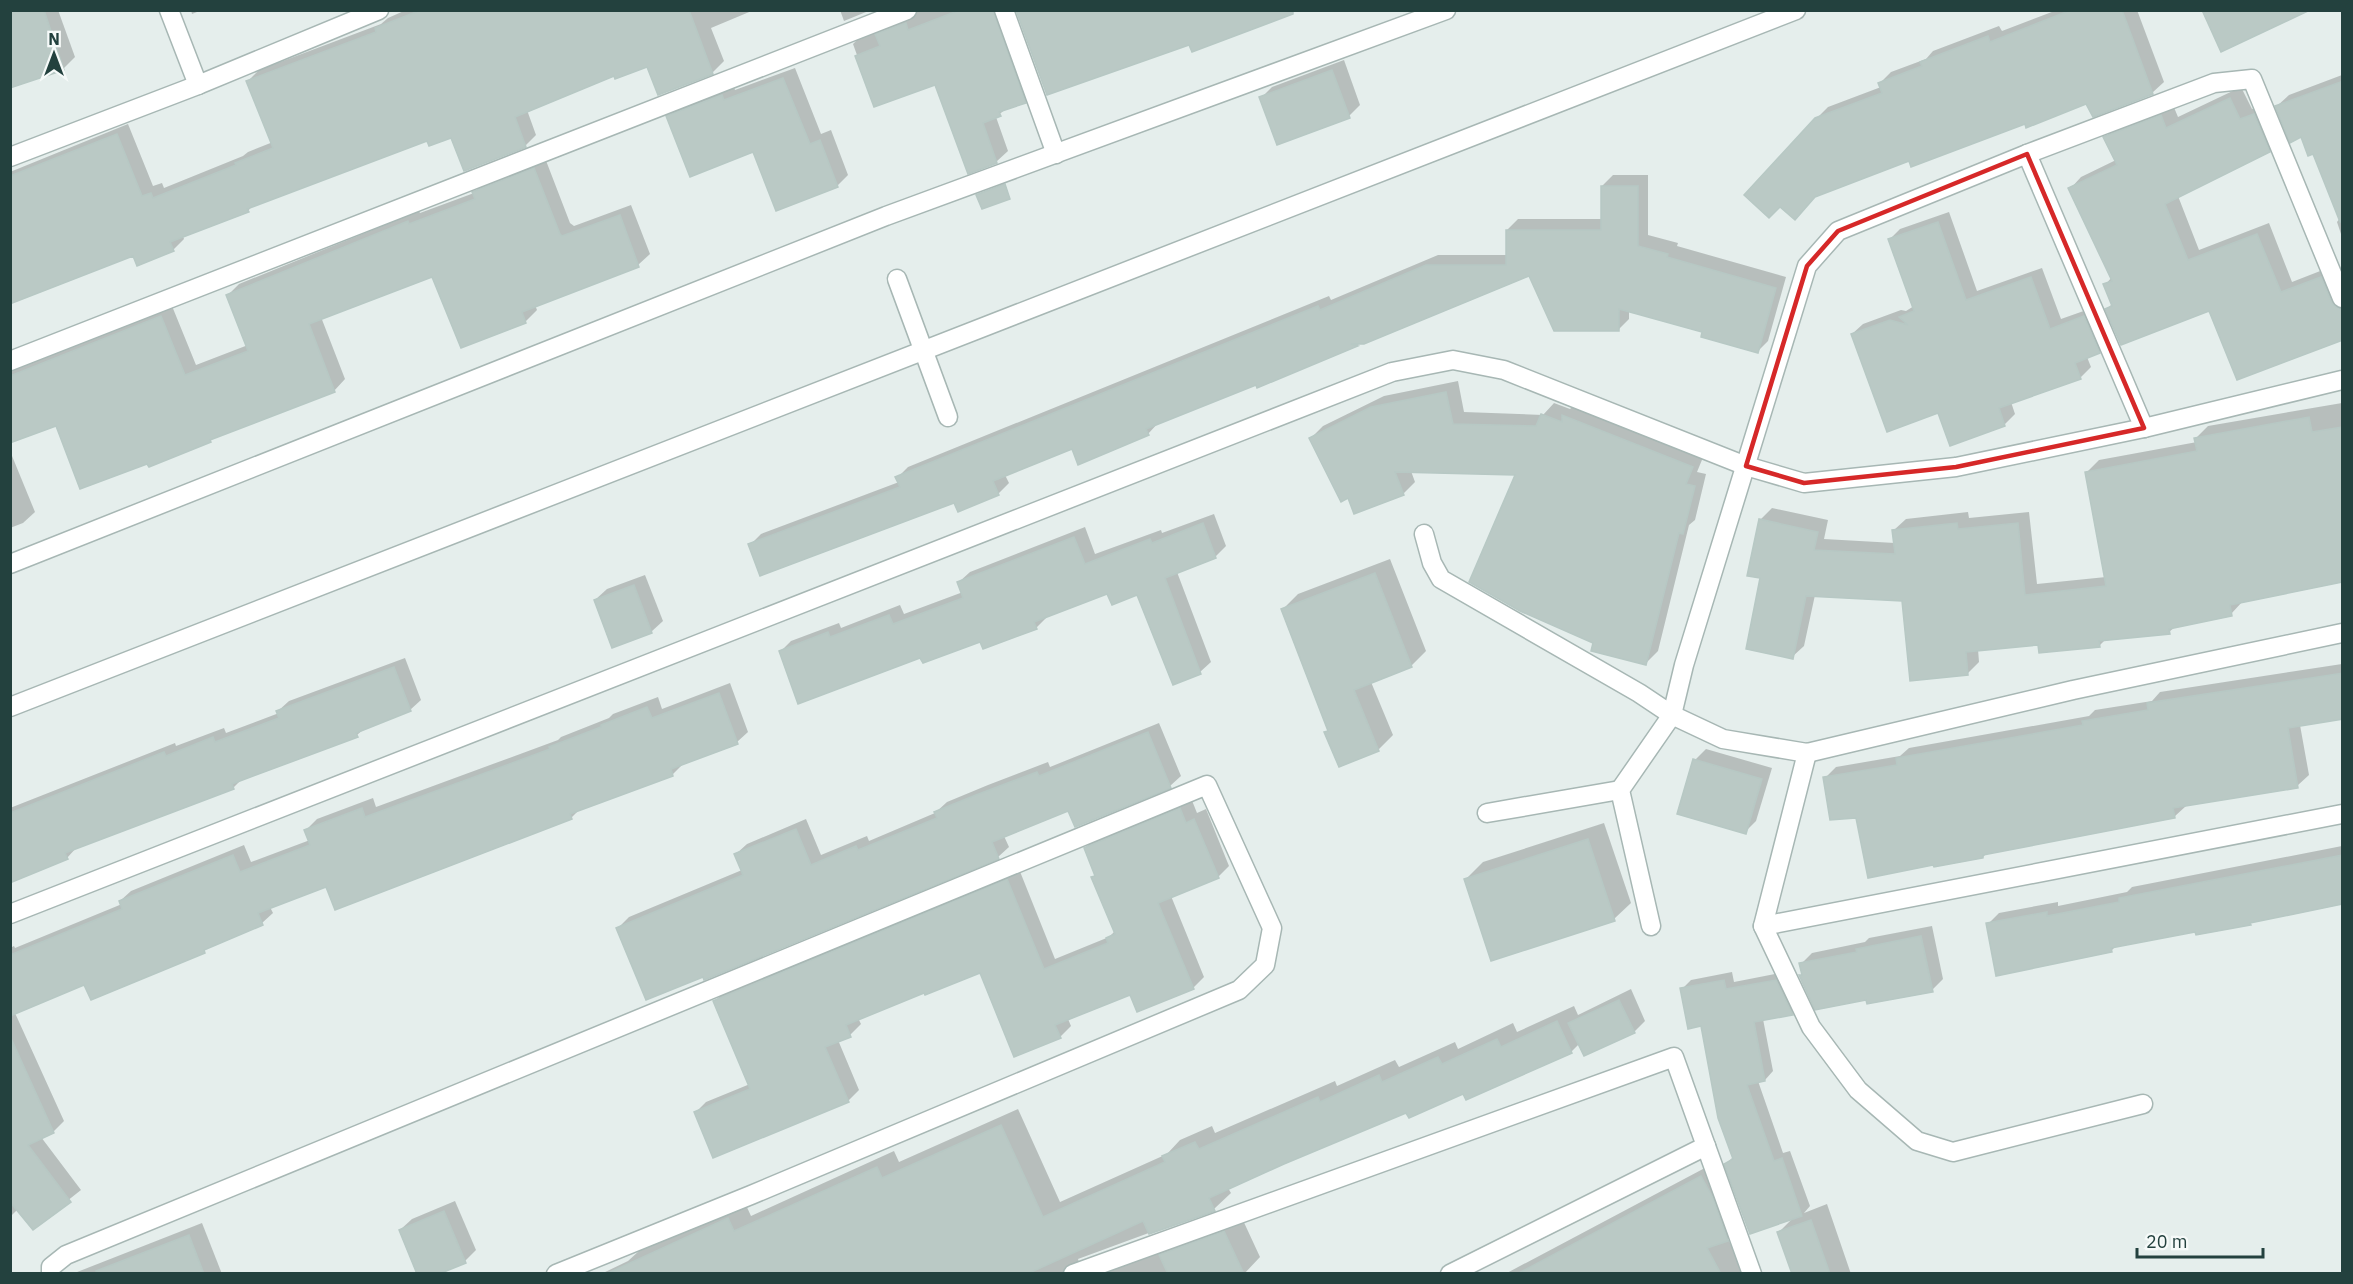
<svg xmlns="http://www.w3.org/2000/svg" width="2353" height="1284" viewBox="0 0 2353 1284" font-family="'IBM Plex Sans',sans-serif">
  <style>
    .shadow { fill: #0003 }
    .building { fill: #bac9c5; stroke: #b7c8c4; stroke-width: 1.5 }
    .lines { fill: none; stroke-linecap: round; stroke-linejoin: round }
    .minor-casing { stroke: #a7b7b4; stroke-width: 21 }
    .minor { stroke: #fff; stroke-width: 18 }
    .marked { fill: none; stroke: #d62828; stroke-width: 4.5; stroke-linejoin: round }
  </style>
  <rect width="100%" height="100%" fill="#e5eeec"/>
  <g class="shadow">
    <path d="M10 10H58L75 57 64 68 16 85Z"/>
    <path d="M191 10H202L192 14Z"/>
    <path d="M406 10H754L711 28 724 61 713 72 659 93 648 65 615 74 527 110 536 135 525 146 452 136 427 139 253 205 248 211 183 236 184 239 173 250 134 254 10 303V172L128 124 153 186 162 183 164 188 243 156 248 152 273 142 248 81 259 70 381 24 388 18Z"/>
    <path d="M840 10H871L844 21Z"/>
    <path d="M920 10H1007L1036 90 1025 101 1007 108 996 117 1008 151 996 162 936 83 875 105 853 44 864 33Z"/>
    <path d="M2057 10H2137L2164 82 2152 93 2087 102 1910 159 1816 119 1828 107 1881 87 1880 83 1891 72 1926 59 1933 51 1999 26 2002 31Z"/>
    <path d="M1344 60 1360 105 1349 116 1261 98 1272 87Z"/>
    <path d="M795 68 821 134 831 130 848 175 837 186 668 117 679 106 733 84 735 90Z"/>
    <path d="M2342 75V237L2337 222 2340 218 2314 152 2277 106 2289 95Z"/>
    <path d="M2241 87 2252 109 2266 104 2281 140 2269 151 2178 196 2199 250 2269 223 2292 282 2333 266 2342 288V321L2210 309H2107L2112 304 2105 285 2112 277 2070 189 2081 177 2116 160 2105 138 2116 126 2173 105 2178 117Z"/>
    <path d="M545 158 570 223 574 226 631 205 650 254 638 265 535 305 537 310 526 321 461 346 433 275 321 317 345 379 334 391 215 436 210 441 57 424 10 442V369L172 306 196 365 248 345 228 295 239 284 419 211 420 213 474 193 485 181Z"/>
    <path d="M1613 175H1648V235L1678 243 1677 246 1786 277 1768 341 1757 352 1704 331 1629 310V319L1618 330 1529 274 1258 386 1257 383 1159 422 1148 434 1073 447 1005 475 1009 483 998 494 955 501 750 545 761 534 899 482 897 478 908 467 1329 296 1331 300 1438 255H1507V230L1518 219H1602V186Z"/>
    <path d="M1949 212 1977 291 2042 268 2061 319 2095 307 2110 341 2099 352 2087 357 2091 367 2080 378 2011 402 2015 414 2004 425 1939 411 1852 334 1863 324 1901 310 1906 311 1914 306 1889 240 1900 229Z"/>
    <path d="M1458 381 1464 412 1543 415 1554 403 1570 409 1575 404 1704 455 1697 472 1706 474 1695 520 1689 525 1658 651 1646 663 1594 642 1518 473 1411 471 1415 482 1403 494 1349 496 1311 438 1323 426 1384 396Z"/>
    <path d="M2342 403V580L2243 601 2231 614 2175 627 2169 632 2106 639 2099 646 2040 643 1978 649 1979 662 1967 674 1903 600 1815 595 1804 646 1792 657 1762 577 1760 520 1772 508 1828 520 1824 539 1895 543 1894 530 1906 519 1968 512 1969 518 2029 512 2037 584 2106 577 2087 472 2099 460 2197 442 2196 438 2208 426Z"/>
    <path d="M10 451 35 512 23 523 10 528Z"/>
    <path d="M1214 514 1226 546 1215 557 1177 572 1211 662 1200 672 1138 593 1108 592 1047 617 1036 628 921 656 780 652 791 641 839 623 841 628 900 605 904 614 963 592 959 582 970 572 1085 527 1095 554 1161 530 1162 533Z"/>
    <path d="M1390 559 1426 651 1411 666 1371 682 1393 735 1378 750 1326 733 1329 730 1283 609 1298 594Z"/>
    <path d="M645 575 663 621 651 632 595 600 607 589Z"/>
    <path d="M405 658 421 700 410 710 365 728 357 735 242 779 233 788 77 847 67 858 10 881V808L175 743 176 746 224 728 226 733 279 713 278 711 289 701Z"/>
    <path d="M2342 664V718L2300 725 2309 775 2297 786 2186 806 2174 817 1987 853 1983 857 1857 817 1825 778 1836 767 1900 756 1909 748 2089 716 2095 710 2152 701 2160 692Z"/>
    <path d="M730 683 748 732 737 742 683 764 672 775 580 809 571 818 327 885 270 907 273 913 262 923 210 945 204 951 85 983 15 1013 64 1121 53 1132 41 1137 81 1190 33 1228 18 1209 10 1217V948L14 946 15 948 122 904 120 901 131 891 244 845 251 862 310 840 306 830 317 819 373 798 376 807 558 740 561 737 609 718 613 714 658 697 662 709Z"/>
    <path d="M1159 723 1181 776 1170 786 1069 809 1004 836 1009 847 998 857 618 928 629 917 742 870 736 854 747 844 806 819 821 855 867 836 869 841 935 813 947 802 988 785 1048 762 1050 767Z"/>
    <path d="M1706 749 1772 768 1756 821 1745 832 1695 760Z"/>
    <path d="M1191 798 1197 813 1206 809 1229 866 1218 877 1171 896 1204 977 1193 988 1131 993 1068 1019 1071 1026 1060 1037 980 972 924 991 858 1018 861 1024 850 1035 838 1040 859 1090 848 1101 695 1113 706 1102 750 1084 715 1001 726 990 1019 869 1055 959 1109 937 1115 931 1093 878 1096 874 1085 848 1096 837Z"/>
    <path d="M1604 823 1631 903 1614 919 1466 879 1483 862Z"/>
    <path d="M2342 846V903L2116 946 2111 951 1988 924 1999 913 2058 902V906L2127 892 2132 887Z"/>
    <path d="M1932 926 1943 979 1932 990 1868 998 1801 976 1803 973 1801 964 1812 953 1865 942 1869 938Z"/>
    <path d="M1732 972 1734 982 1785 972 1800 1005 1792 1013 1763 1019 1773 1071 1765 1080 1758 1081 1783 1153 1790 1151 1810 1206 1804 1213 1827 1204 1851 1274H1793L1779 1232 1793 1218 1726 1164 1733 1157 1702 1025 1682 989 1691 980Z"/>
    <path d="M1631 989 1645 1021 1634 1032 1580 1043 1571 1052 1407 1111 1228 1188 1231 1193 1214 1209 1078 1259 1079 1262 1087 1269 1241 1216 1260 1257 1244 1274H601L628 1261 639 1251 745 1203 751 1216 894 1151 899 1162 1018 1109 1060 1202 1167 1154 1180 1140 1212 1126 1215 1133 1335 1081 1337 1086 1395 1060 1399 1067 1455 1042 1458 1049 1513 1023 1517 1032 1574 1006 1578 1015Z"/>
    <path d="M1718 1161 1729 1181 1744 1223 1728 1239 1746 1274H1505Z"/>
    <path d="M455 1201 476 1250 465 1261 400 1230 412 1219Z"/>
    <path d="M202 1223 222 1274H72Z"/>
  </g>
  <g class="building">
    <path d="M10 10H44L64 70 10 88Z"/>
    <path d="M421 10H689L713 74 658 95 647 67 615 79 614 76 515 117 526 147 464 171 451 138 429 146 427 141 247 209 249 212 170 242 174 251 137 266 133 256 10 304V176L117 134 142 196 151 193 153 198 236 165 235 163 273 148 246 81 376 32 375 28Z"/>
    <path d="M960 10H993L1026 103 999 112 1001 116 983 123 997 163 968 174 935 85 874 107 855 56 880 46 875 34 906 23 908 30Z"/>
    <path d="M1016 10H1293V14L1192 52 1189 45 1047 95Z"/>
    <path d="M2071 10H2122L2153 94 2093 117 2086 104 2026 128 2025 124 1911 167 1909 161 1815 197 1795 220 1780 207 1769 218 1744 195 1815 118 1882 93 1878 83 1922 66 1920 62 1988 36 1990 42Z"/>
    <path d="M2202 10H2310L2221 52Z"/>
    <path d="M1332 70 1350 118 1277 145 1259 97Z"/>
    <path d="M783 78 810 144 820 140 838 187 776 211 753 152 690 177 666 116 722 95 724 100Z"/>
    <path d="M2343 81V222H2340L2313 154 2308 156 2301 137 2290 143 2275 106Z"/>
    <path d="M2230 98 2240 119 2254 114 2270 152 2165 204 2188 260 2257 234 2281 292 2321 277 2332 303 2336 307 2343 309V340L2237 380 2209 311 2121 345 2105 309 2112 306 2103 284 2112 281 2068 188 2117 165 2103 137 2161 115 2166 128Z"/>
    <path d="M534 168 560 234 562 236 620 215 639 267 522 312 526 323 461 348 432 277 309 324 335 392 210 440 211 442 149 467 147 464 80 489 56 426 10 443V376L161 316 185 375 248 351 226 295 408 221 409 224 475 199 472 192Z"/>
    <path d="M1005 184 1010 199 982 209 976 195Z"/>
    <path d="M1601 186H1638V246L1668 254 1667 257 1776 288 1758 353 1701 337 1702 332 1619 309V331H1554L1529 276 1364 344H1351L1358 346 1257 388 1256 385 1146 429 1149 435 1078 465 1072 449 993 481 999 495 958 512 954 503 760 576 748 544 900 487 895 477 1318 306 1320 310 1426 265H1506V230H1601Z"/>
    <path d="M1938 222 1966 300 2031 277 2050 329 2084 316 2100 353 2075 363 2081 379 1999 408 2005 426 1950 446 1938 413 1887 432 1851 334 1890 320 1908 325 1899 317 1914 311 1888 239Z"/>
    <path d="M1446 392 1453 424 1536 426 1541 414 1562 422V415L1693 467 1686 484 1695 486 1683 534 1679 533 1646 665 1591 651 1593 643 1520 611 1469 582 1515 475 1395 472 1404 495 1354 514 1348 498 1341 502 1309 438 1371 407Z"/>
    <path d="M2309 417 2312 432 2343 427V582L2230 605 2232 616 2169 629 2170 634 2099 641 2100 647 2039 653 2038 645 1966 652 1968 675 1910 681 1902 601 1806 596 1793 659 1746 649 1760 578 1747 576 1759 519 1818 532 1814 550 1895 554 1892 530 1957 523 1958 529 2018 523 2025 595 2106 586 2085 472 2197 451 2194 438Z"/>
    <path d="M1203 523 1216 558 1165 578 1201 674 1173 685 1137 595 1112 605 1107 594 1034 622 1037 629 983 649 980 642 923 663 920 658 798 704 779 651 828 632 830 637 889 615 893 624 963 598 957 582 1074 537 1085 564 1150 539 1152 543Z"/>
    <path d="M1375 573 1412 667 1354 690 1379 751 1339 767 1324 732 1328 731 1281 609Z"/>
    <path d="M634 585 652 633 612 648 594 600Z"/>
    <path d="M394 667 411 711 356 733 358 737 232 784 234 789 65 853 68 859 10 883V813L164 752 166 756 213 737 215 742 279 718 276 711Z"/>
    <path d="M2343 673V719L2288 728 2298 788 2173 808 2175 818 1983 855V858L1934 867 1933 865 1868 878 1856 818 1830 820 1823 777 1897 765 1896 758 2083 725 2082 721 2148 710 2147 703Z"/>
    <path d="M719 693 738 744 671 769 673 776 570 814 572 819 335 910 326 887 258 913 263 925 204 950 205 953 91 1000 84 985 10 1016V955L122 909 119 901 233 855 240 872 310 845 304 830 362 808 365 817 550 749 549 747 601 727V725L647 707 652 718Z"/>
    <path d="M1148 732 1171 788 1075 827 1068 811 992 842 999 859 704 980 703 977 646 1000 616 928 743 875 734 854 796 829 811 865 856 846 858 850 937 818 934 812 976 795 1037 772 1039 776Z"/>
    <path d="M1693 759 1762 779 1746 834 1677 814Z"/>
    <path d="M1180 808 1186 823 1194 819 1219 878 1158 903 1194 989 1137 1012 1130 995 1055 1025 1061 1038 1014 1057 980 973 925 995 924 993 846 1025 851 1037 825 1047 849 1102 713 1158 694 1112 750 1089 713 1001 1007 879 1044 969 1108 943 1106 938 1115 934 1091 877 1095 876 1084 848Z"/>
    <path d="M1588 839 1615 921 1491 961 1464 879Z"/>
    <path d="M2343 855V904L2250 923 2251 925 2196 935 2195 932 2111 948 2112 952 1996 976 1986 923 2047 912V916L2119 902V898Z"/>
    <path d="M1921 936 1933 992 1867 1004 1866 1000 1815 1010 1799 975H1802L1799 963 1857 952 1856 949Z"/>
    <path d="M1724 980 1726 989 1776 980 1793 1015 1754 1022 1765 1081 1747 1085 1774 1161 1782 1158 1802 1216 1750 1234 1724 1164 1733 1159 1718 1118 1701 1026 1688 1029 1680 988Z"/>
    <path d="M1619 1000 1635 1033 1584 1056 1568 1023Z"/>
    <path d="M1557 1021 1572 1053 1466 1100 1463 1094 1409 1118 1406 1113 1284 1164 1209 1198 1215 1211 1149 1234 1143 1221 1027 1274H606L728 1218 734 1231 877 1167 882 1178 1001 1125 1043 1217 1165 1162 1162 1156 1195 1142 1199 1149 1318 1097 1320 1102 1379 1075 1382 1082 1438 1057 1442 1064 1497 1039 1501 1047Z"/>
    <path d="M10 1036 54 1133 28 1145 71 1202 33 1230 10 1202Z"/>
    <path d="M1701 1176 1713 1198 1728 1241 1707 1248 1721 1274H1517Z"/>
    <path d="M444 1211 466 1263 439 1274H417L399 1230Z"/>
    <path d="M1811 1220 1830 1274H1792L1777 1232Z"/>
    <path d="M1224 1231 1244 1274H1168L1159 1255Z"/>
    <path d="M189 1235 204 1274H97L96 1271Z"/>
  </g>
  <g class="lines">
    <g class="minor-casing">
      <g id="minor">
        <path d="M169 10 198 85"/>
        <path d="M1004 10 1056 154"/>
        <path d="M2027 154 2144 428"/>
        <path d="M10 157 198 85 379 10"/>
        <path d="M897 279 948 417"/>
        <path d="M10 361 907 10"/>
        <path d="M1424 534 1432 563 1441 579 1639 693 1672 715 1723 739 1807 753 2073 690 2342 633"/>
        <path d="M10 564 886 216 1446 10"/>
        <path d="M10 707 1796 10"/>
        <path d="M1807 753 1763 926 1811 1027 1858 1090 1917 1141 1953 1152 2143 1104"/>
        <path d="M1487 813 1620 790"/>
        <path d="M10 914 1392 372 1453 360 1504 370 1746 466 1804 483 1956 467 2144 428 2342 380"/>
        <path d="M1651 926 1620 790 1672 715 1684 665 1807 266 1838 231 2027 154 2214 83 2252 79 2342 298"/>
        <path d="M1763 926 2342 814"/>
        <path d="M51 1274V1267L66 1255 1207 785 1272 928 1265 965 1239 990 751 1195 556 1274"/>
        <path d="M1073 1274 1674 1057 1752 1274"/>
        <path d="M1450 1274 1706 1146"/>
      </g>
    </g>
    <use href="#minor" class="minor"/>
  </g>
  <path class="marked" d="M2027 154 2144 428 1956 467 1804 483 1746 466 1807 266 1838 231Z"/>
  <rect width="2353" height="1284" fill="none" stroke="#23413e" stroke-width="24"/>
  <g transform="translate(54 54)" stroke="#f6faf9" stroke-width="4.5" paint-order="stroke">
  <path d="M0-4.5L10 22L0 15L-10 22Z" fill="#23413e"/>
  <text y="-9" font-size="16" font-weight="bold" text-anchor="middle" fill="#23413e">N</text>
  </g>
  <path d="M2137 1248v9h126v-9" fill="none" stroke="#23413e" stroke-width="3"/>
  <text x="2146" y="1248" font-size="18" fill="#23413e" stroke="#f6faf9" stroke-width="4.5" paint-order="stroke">20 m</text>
</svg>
